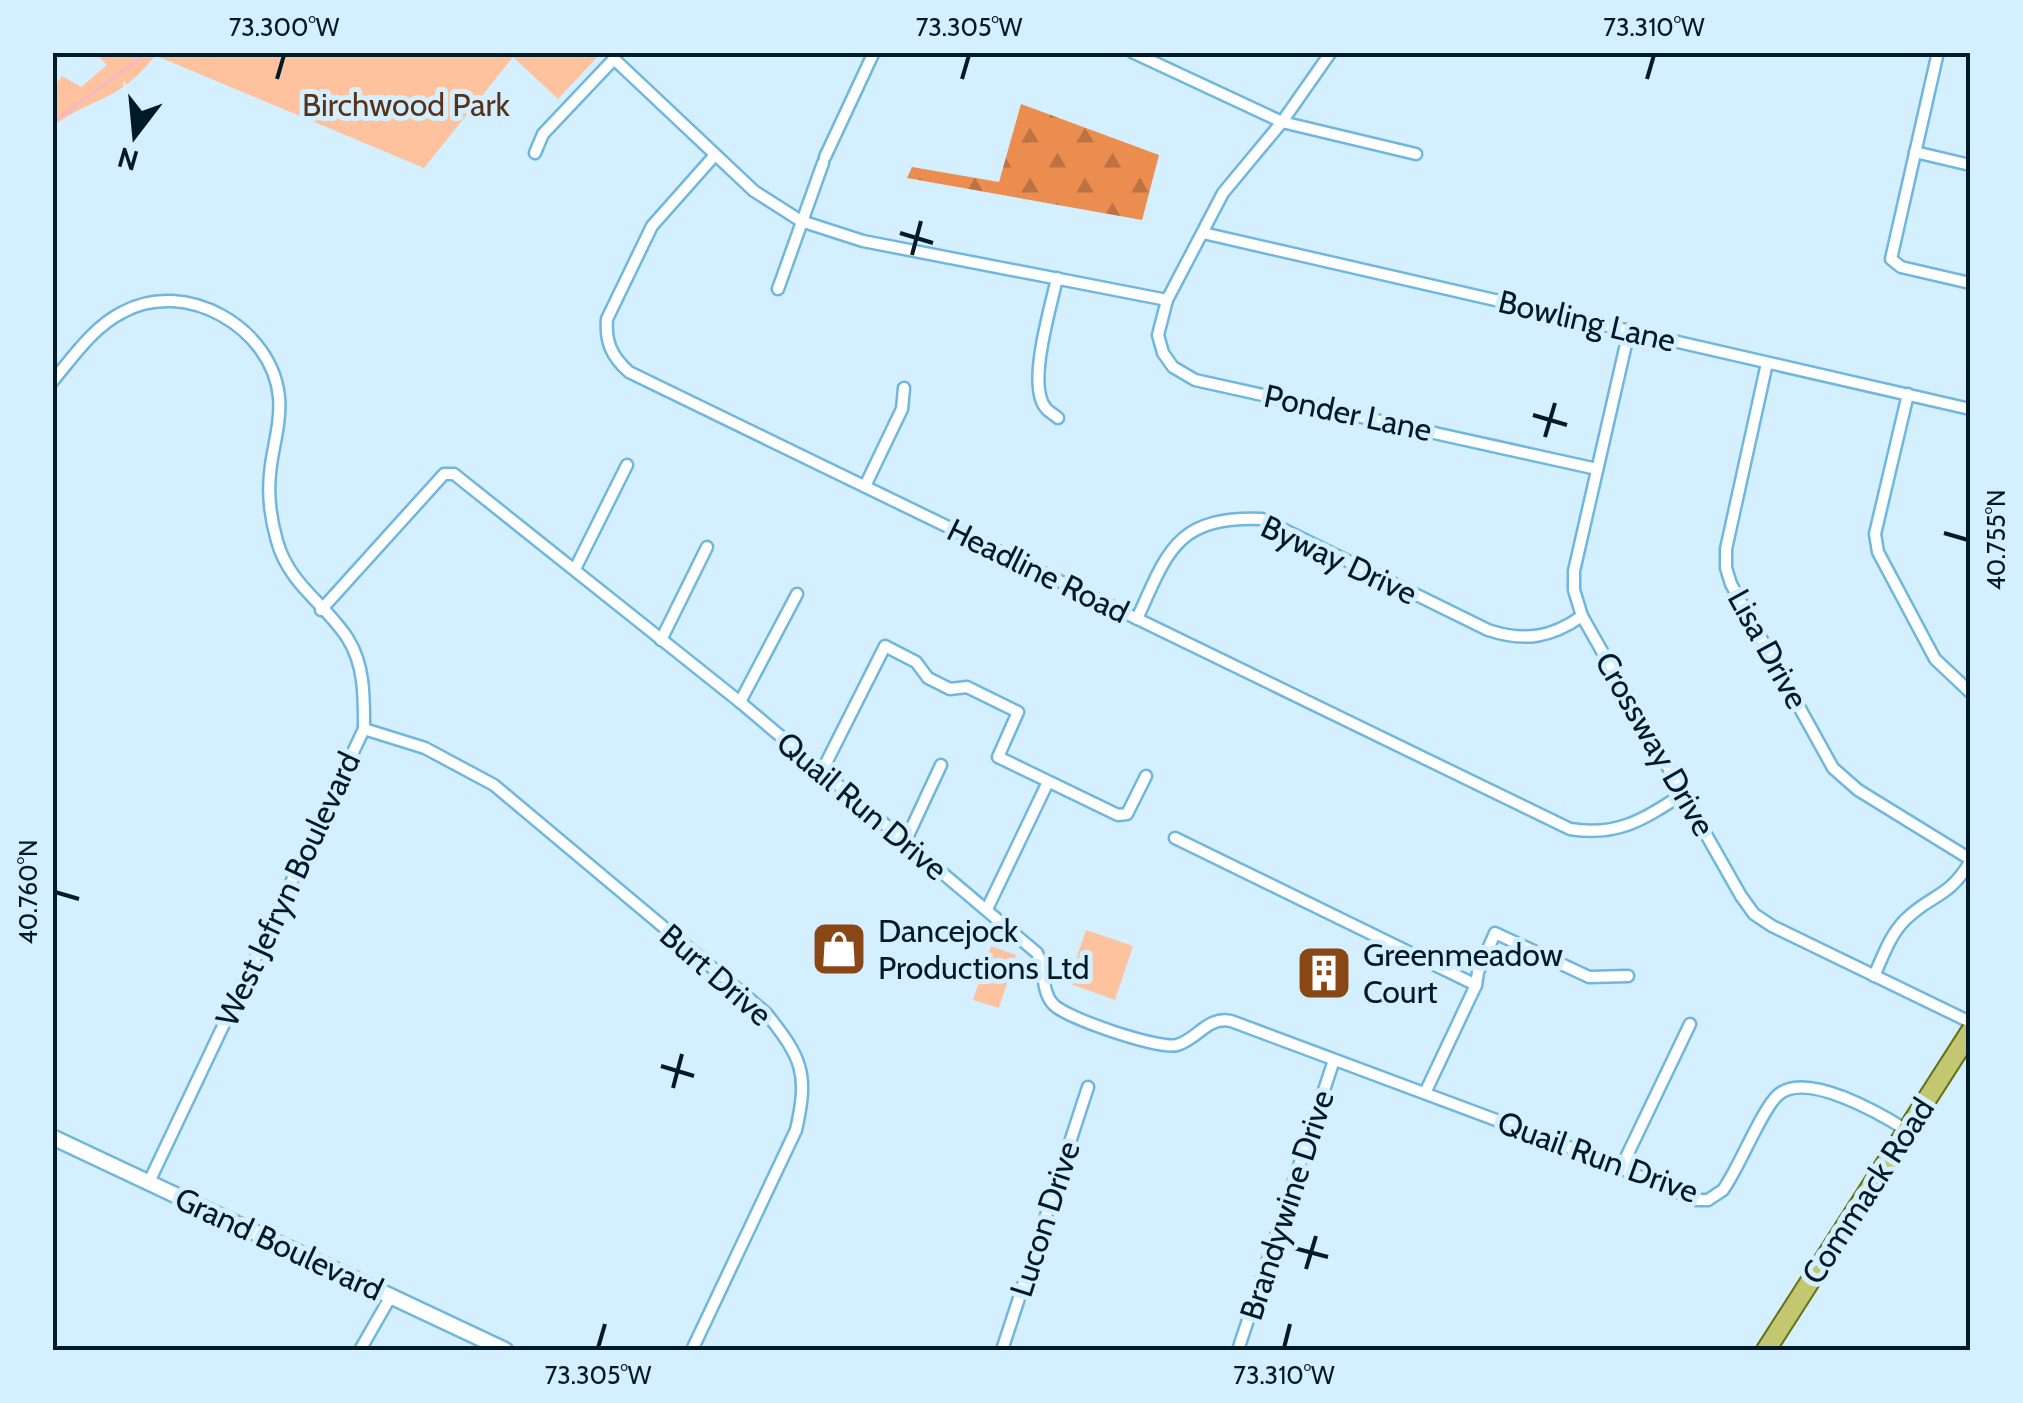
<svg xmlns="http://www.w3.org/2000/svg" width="2023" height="1403" viewBox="0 0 2023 1403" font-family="Cabin,sans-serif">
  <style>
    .green { fill: #fec29e }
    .forest { fill: url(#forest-firs) }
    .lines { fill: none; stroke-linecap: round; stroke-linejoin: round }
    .stream { stroke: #f6b5d0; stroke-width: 2.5 }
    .minor-casing { stroke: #70b7dd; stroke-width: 15 }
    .tertiary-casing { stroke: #70b7dd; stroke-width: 19 }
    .primary-casing { stroke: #657218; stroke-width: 22 }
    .minor { stroke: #fff; stroke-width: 10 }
    .tertiary { stroke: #fff; stroke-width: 14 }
    .primary { stroke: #c3c770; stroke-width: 18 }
    .ticks { fill: none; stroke: #001a28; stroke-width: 4 }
    .labels { text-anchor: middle; stroke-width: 10; stroke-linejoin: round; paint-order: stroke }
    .park-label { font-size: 32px; fill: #573118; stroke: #d4efff }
    .street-label { font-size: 32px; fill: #001a28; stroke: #d4efff }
    .poi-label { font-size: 32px; fill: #001a28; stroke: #d4efff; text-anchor: start }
    .neatline { fill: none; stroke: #001a28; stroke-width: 4 }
    .ticks-label { font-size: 25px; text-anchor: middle; fill: #001a28 }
  </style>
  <defs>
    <pattern id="forest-firs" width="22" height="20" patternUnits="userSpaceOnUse" patternTransform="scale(2.5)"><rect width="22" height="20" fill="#eb8d4f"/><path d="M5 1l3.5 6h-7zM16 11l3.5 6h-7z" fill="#bc7242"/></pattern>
  </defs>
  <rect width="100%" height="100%" fill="#d4efff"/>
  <g class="green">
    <path d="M164 52H601V53L558 99 513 57 424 168 159 57Z"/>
    <path d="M95 53H143L154 57C119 102 92 97 53 126V87L62 76 81 87 107 65Z"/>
    <path d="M1086 930 1133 946 1115 1000 1068 983Z"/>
    <path d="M991 946 1016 955 999 1008 973 1000Z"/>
  </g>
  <path class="forest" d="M1021 104 1159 155 1142 220 907 178 912 167 999 182Z"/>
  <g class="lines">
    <path class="stream" d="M52 123 149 52"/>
    <g class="minor-casing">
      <g id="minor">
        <path d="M1132 52 1282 122 1416 154"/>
        <path d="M1331 52 1282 122 1223 193 1167 300 1158 335 1163 353 1173 367 1195 380 1597 469"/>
        <path d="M1938 52 1891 259 1901 267 1970 283"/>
        <path d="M1915 152 1970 165"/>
        <path d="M535 153 543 134 614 59 754 191 801 221 863 241 1167 300"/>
        <path d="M715 155 652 226 607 319C605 342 612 357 629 372L1570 829C1618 837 1644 819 1683 794"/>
        <path d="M825 157 874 52"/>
        <path d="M1203 233 1970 409"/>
        <path d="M1057 278C1051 307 1027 383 1045 407 1048 412 1054 414 1058 418"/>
        <path d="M778 289 823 163"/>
        <path d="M1629 331 1574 571V590L1582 616 1741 896 1754 914 1772 926 1970 1022"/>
        <path d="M1767 363 1726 549V568L1731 584 1833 768 1858 790 1970 859"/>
        <path d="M52 382C73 357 93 327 123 312 185 278 272 327 279 397 281 421 274 443 271 465 267 491 270 517 277 541 289 585 326 604 348 639 365 666 364 699 364 729L149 1182"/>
        <path d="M1908 394 1875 534 1878 552 1935 659 1970 692"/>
        <path d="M865 486 902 409 904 388"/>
        <path d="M575 569 627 465"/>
        <path d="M321 610 444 474H454L740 702 1037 953C1045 968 1041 991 1053 1004 1065 1018 1160 1050 1177 1045 1198 1039 1207 1016 1231 1021L1571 1148 1697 1200H1708L1723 1190C1739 1168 1762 1109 1778 1095 1806 1070 1881 1114 1908 1131"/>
        <path d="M1137 619C1168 550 1177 516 1262 519L1488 630C1524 642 1551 638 1582 616"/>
        <path d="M661 640 707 547"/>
        <path d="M740 702 797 594"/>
        <path d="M364 729 425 748 494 785 766 1013C802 1058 809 1073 796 1130L692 1350"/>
        <path d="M821 773 885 646 916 662 928 678 950 689 967 687 1018 712 998 757 1118 815 1127 814 1146 776"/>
        <path d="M1175 838 1476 985"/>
        <path d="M905 842 941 765"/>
        <path d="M987 909 1048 782"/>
        <path d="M1874 976C1883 956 1890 935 1905 920 1931 894 1948 899 1970 862"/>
        <path d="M1425 1093 1476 985 1478 972 1495 933 1589 977 1628 976"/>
        <path d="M1621 1168 1690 1024"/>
        <path d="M360 1350 391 1296"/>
        <path d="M1002 1350 1088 1087"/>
        <path d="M1238 1350 1334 1060"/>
      </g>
    </g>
    <g class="tertiary-casing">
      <path id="tertiary" d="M52 1137 505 1350"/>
    </g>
    <g class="primary-casing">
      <path id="primary" d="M1766 1350 1970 1032"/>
    </g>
    <use href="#minor" class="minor"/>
    <use href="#tertiary" class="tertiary"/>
    <use href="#primary" class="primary"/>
  </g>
  <path class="ticks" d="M277 79 284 55M962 79 969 55M1647 79 1654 55M900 233 933 243M912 255 921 221M1533 415 1567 425M1545 437 1555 403M1944 533 1968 540M55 892 79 899M661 1066 694 1076M673 1088 682 1054M1294 1248 1328 1257M1306 1269 1316 1236M598 1348 605 1324M1284 1348 1290 1324"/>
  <defs>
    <g id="shop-square" transform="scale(2.875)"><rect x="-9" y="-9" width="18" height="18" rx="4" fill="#8a4716" stroke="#d4efff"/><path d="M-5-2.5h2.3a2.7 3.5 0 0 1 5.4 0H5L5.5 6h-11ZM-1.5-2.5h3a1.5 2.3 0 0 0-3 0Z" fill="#fff"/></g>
    <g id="building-square" transform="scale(2.875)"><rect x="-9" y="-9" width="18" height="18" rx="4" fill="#8a4716" stroke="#d4efff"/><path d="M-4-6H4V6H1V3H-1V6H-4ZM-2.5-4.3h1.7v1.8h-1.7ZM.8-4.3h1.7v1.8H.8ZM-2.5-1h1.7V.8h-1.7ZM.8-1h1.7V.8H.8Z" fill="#fff"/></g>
  </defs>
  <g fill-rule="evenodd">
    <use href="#shop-square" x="839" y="949"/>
    <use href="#building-square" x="1324" y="973"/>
  </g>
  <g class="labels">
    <g class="park-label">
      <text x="406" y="116">Birchwood Park</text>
    </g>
    <g class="street-label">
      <text transform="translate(1587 321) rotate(13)" y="11">Bowling Lane</text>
      <text transform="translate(1348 413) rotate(12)" y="11">Ponder Lane</text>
      <text transform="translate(1339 560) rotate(25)" y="11">Byway Drive</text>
      <text transform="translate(1038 571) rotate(26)" y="11">Headline Road</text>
      <text transform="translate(1768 649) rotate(61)" y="11">Lisa Drive</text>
      <text transform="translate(1655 744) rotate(60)" y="11">Crossway Drive</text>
      <text transform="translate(862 806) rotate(40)" y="11">Quail Run Drive</text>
      <text transform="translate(288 889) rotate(-65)" y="11">West Jefryn Boulevard</text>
      <text transform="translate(716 975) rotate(41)" y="11">Burt Drive</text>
      <text transform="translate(1598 1157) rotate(20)" y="11">Quail Run Drive</text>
      <text transform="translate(1868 1191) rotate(-57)" y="11">Commack Road</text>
      <text transform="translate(1287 1205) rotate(-72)" y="11">Brandywine Drive</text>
      <text transform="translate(1045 1219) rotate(-72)" y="11">Lucon Drive</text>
      <text transform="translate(279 1244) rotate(25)" y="11">Grand Boulevard</text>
    </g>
    <g class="poi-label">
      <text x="878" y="942">Dancejock<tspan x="878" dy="37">Productions Ltd</tspan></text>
      <text x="1363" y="966">Greenmeadow<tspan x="1363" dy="37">Court</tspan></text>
    </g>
  </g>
  <rect width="2023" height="1403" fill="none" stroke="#d4efff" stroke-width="110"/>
  <g transform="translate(135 135) rotate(196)" stroke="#d4efff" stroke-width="8" paint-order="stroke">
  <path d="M0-8L18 38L0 25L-18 38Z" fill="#001a28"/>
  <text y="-15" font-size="28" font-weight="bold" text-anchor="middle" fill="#001a28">N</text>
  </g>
  <rect x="55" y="55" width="1913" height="1293" class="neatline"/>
  <g class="ticks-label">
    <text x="284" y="36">73.300°W</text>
    <text x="969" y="36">73.305°W</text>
    <text x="1654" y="36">73.310°W</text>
    <text transform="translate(1996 540) rotate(-90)" y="9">40.755°N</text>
    <text transform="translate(28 892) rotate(-90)" y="9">40.760°N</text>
    <text x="598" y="1384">73.305°W</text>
    <text x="1284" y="1384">73.310°W</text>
  </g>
</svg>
